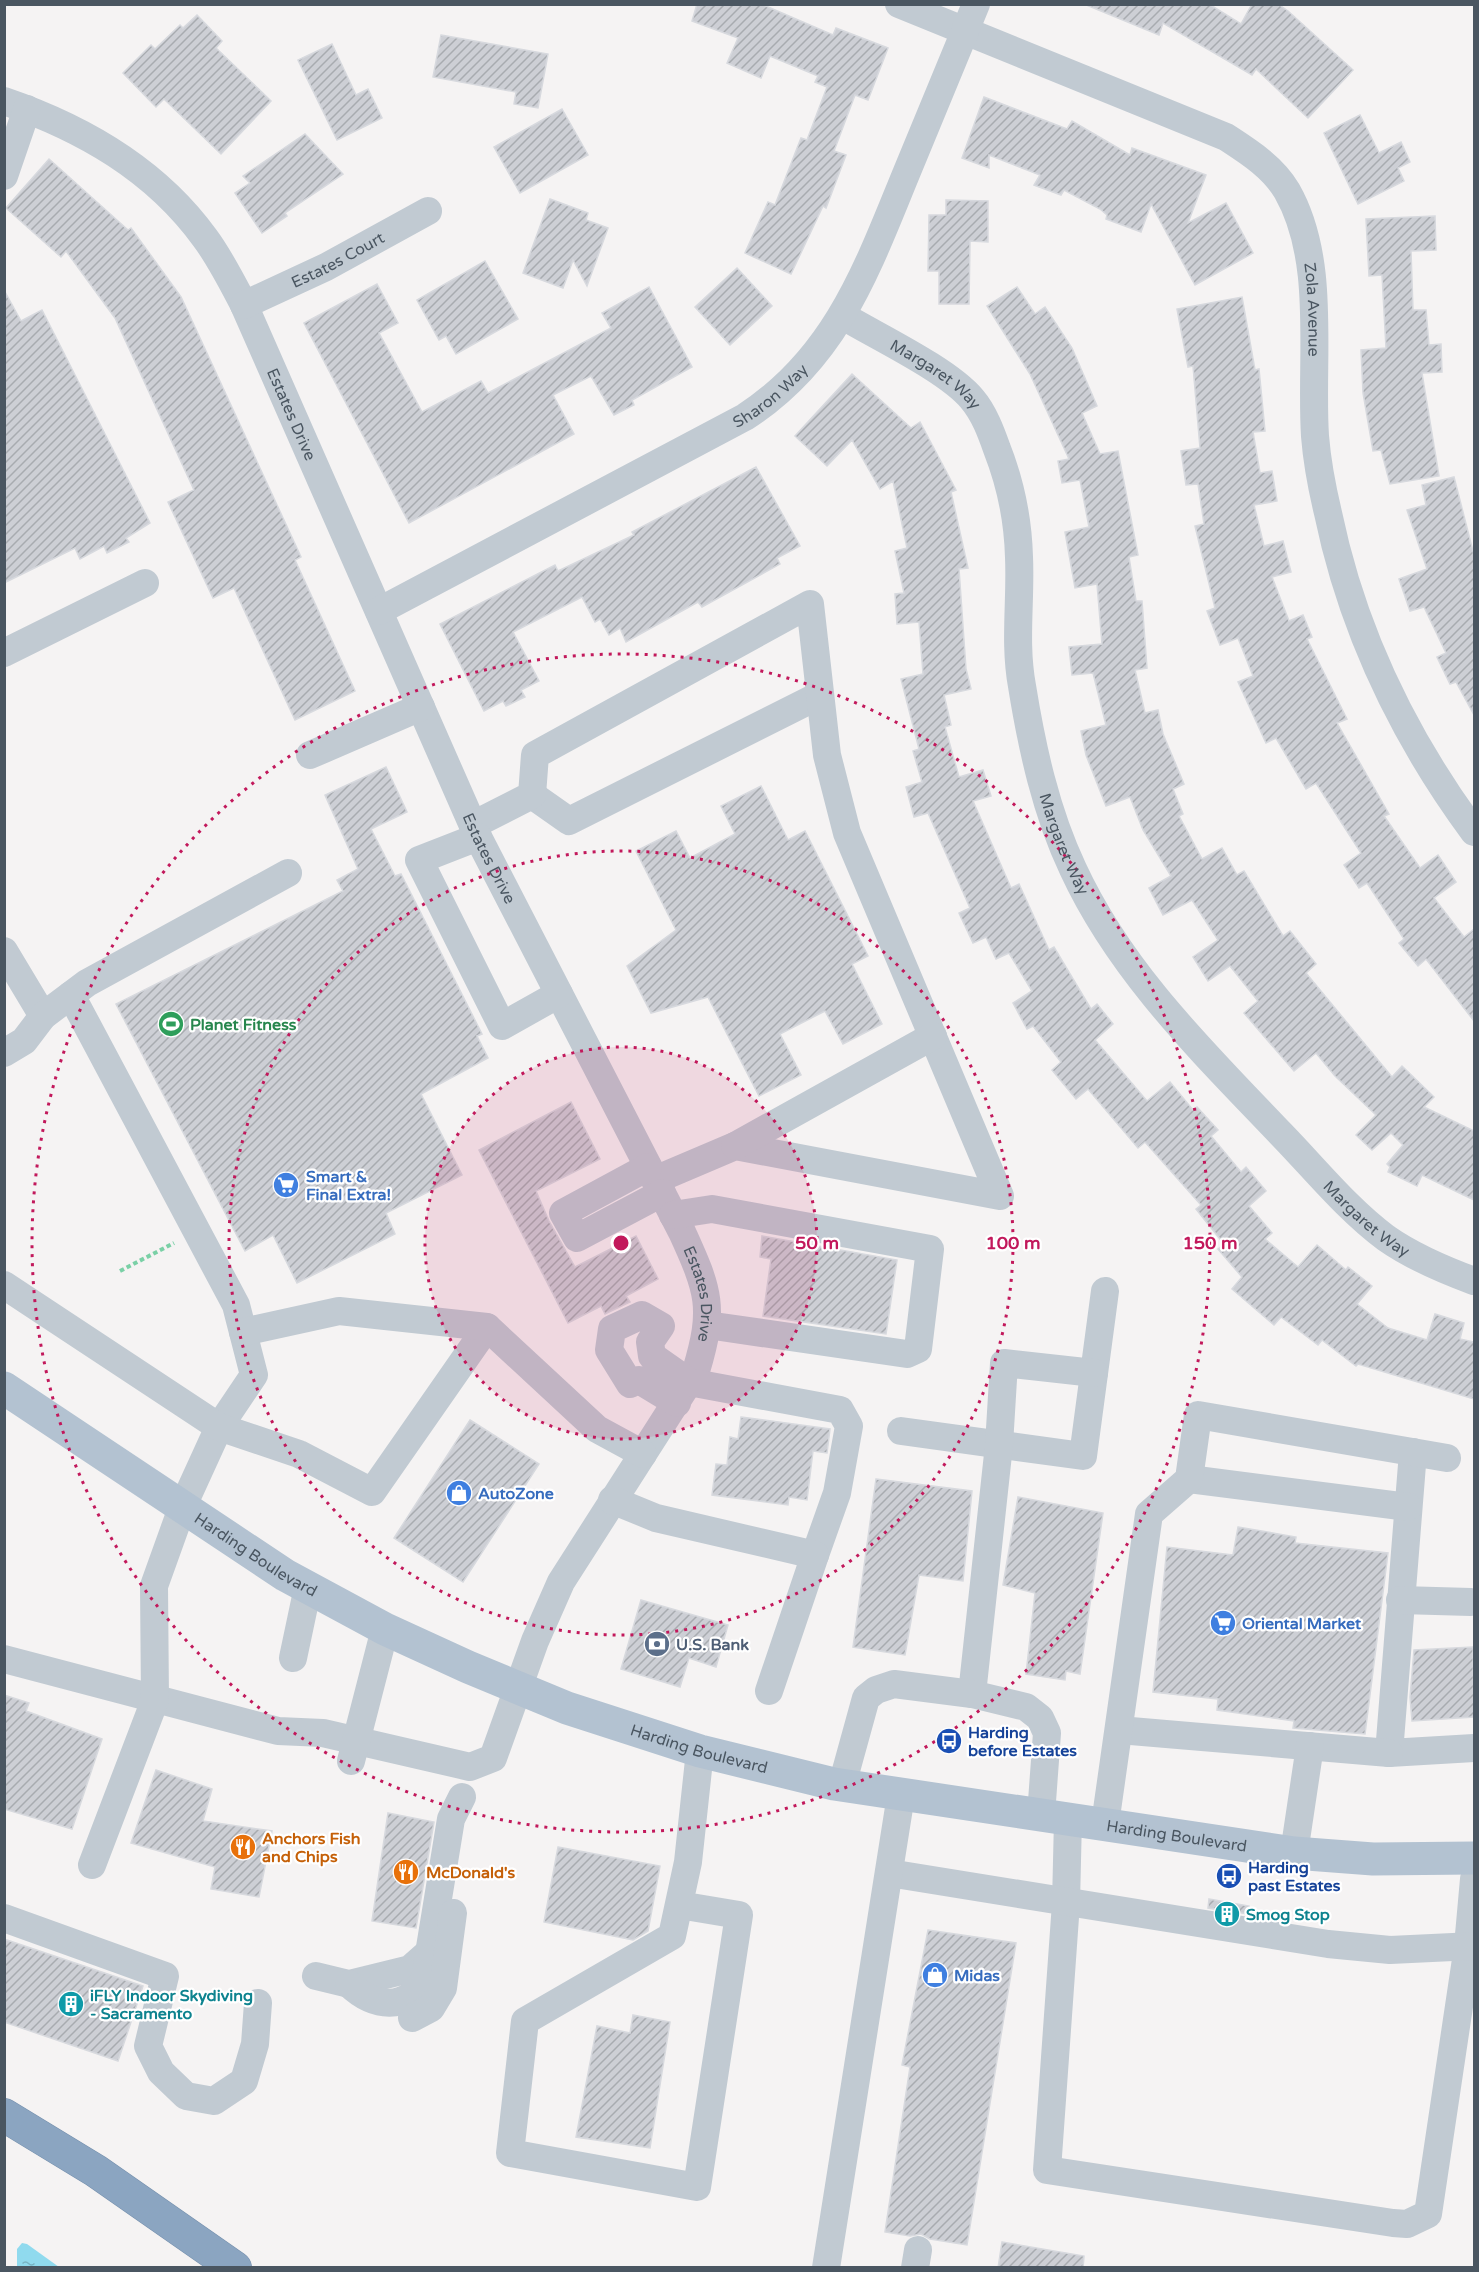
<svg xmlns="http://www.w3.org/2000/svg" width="1479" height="2272" viewBox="0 0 1479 2272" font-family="'Varela Round',sans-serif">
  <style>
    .water { fill: url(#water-ripples) }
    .building { fill: url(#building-hatch); stroke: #d7d9de; stroke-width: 1.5 }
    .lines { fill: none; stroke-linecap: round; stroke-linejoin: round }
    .highway-casing { stroke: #7690ad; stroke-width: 34 }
    .path { stroke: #7ad0a6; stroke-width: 4; stroke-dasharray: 4.5 3; stroke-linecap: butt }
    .minor { stroke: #c1cad2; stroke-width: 28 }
    .major { stroke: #b3c2d1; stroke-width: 33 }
    .highway { stroke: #8ba5c1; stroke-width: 33 }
    .ring { fill: none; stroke: #c2185b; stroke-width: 3; stroke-dasharray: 3 6 }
    .labels { text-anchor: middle; stroke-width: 4.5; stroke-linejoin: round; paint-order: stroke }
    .street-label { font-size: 16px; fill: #4a5661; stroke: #fff }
    .leisure-label { font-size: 16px; font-weight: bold; fill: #27864d; stroke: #fff; text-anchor: start }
    .shop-label { font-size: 16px; font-weight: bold; fill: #366cbe; stroke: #fff; text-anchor: start }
    .service-label { font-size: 16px; font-weight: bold; fill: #4e5e75; stroke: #fff; text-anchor: start }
    .transit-label { font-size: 16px; font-weight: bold; fill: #164399; stroke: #fff; text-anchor: start }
    .food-label { font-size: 16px; font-weight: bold; fill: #c56008; stroke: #fff; text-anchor: start }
    .culture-label { font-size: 16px; font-weight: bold; fill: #0d838f; stroke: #fff; text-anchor: start }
    .centre { fill: #c2185b; stroke: #fff; stroke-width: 3 }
    .ring-label { font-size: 18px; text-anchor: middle; font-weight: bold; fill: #c2185b; stroke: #fff; stroke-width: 4.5; stroke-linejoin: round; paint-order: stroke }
  </style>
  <defs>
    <pattern id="water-ripples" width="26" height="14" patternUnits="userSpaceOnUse" patternTransform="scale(1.5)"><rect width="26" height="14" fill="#90daee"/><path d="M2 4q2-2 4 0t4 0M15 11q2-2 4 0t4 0" fill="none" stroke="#78b4c4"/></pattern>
    <pattern id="building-hatch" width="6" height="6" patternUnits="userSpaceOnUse" patternTransform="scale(1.5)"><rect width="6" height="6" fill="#cdcfd5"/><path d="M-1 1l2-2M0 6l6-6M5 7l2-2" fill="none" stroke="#a8abb0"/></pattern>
  </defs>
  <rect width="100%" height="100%" fill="#f5f3f3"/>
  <path class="water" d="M22 2243 27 2244 59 2267H17V2249Z"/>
  <g class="building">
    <path d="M697 4H761L833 35 836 28 888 48 868 100 855 95 834 151 846 155 826 208 823 206 791 274 745 253 768 202 775 205 801 138 807 140 827 87 815 82 818 76 770 56 761 78 727 63 738 38 692 21Z"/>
    <path d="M1084 4H1209L1241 24 1252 4H1278L1288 11 1353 70 1308 118 1256 69 1252 75 1163 23 1159 35Z"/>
    <path d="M197 15 222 41 216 48 271 101 221 154 164 99 156 107 123 73 151 45 155 49 180 25 183 28Z"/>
    <path d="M441 35 548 54 538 108 514 104 516 92 433 77Z"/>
    <path d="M332 44 356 95 368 89 382 118 337 140 298 60Z"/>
    <path d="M984 97 1067 129 1072 121 1130 155 1132 148 1206 175 1188 223 1226 203 1253 253 1195 285 1151 204 1141 232 1106 219 1107 215 1100 209 1064 190 1061 195 1034 185 1040 175 989 155V168L962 158Z"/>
    <path d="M562 109 588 155 520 193 494 147Z"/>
    <path d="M1360 115 1379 153 1401 142 1410 162 1398 168 1404 181 1358 204 1324 133Z"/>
    <path d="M305 134 343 174 285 213 287 216 262 233 235 193 250 183 243 176Z"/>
    <path d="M49 159 128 230 131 228 181 297 301 557 295 560 355 691 295 720 234 588 213 598 168 502 194 490 115 318 66 251 61 257 6 208Z"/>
    <path d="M550 199 588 213 586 220 608 228 587 286 573 260 563 288 523 273Z"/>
    <path d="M946 200 988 201V242L970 241 969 304H939V271H928L929 215H946Z"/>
    <path d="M1435 216 1436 250 1411 251 1413 310H1426L1429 345 1441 344 1442 372 1422 373 1439 476 1390 484 1381 450 1373 451 1363 393 1361 350 1386 348 1382 275 1369 276 1366 219Z"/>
    <path d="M485 261 518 319 456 354 446 336 439 340 417 300Z"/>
    <path d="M737 268 772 306 730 345 695 307Z"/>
    <path d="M377 284 398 323 379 333 422 412 481 381 488 393 611 328 602 313 649 287 692 367 632 400 634 405 614 415 591 376 553 395 574 434 409 523 304 323Z"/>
    <path d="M1017 287 1035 314 1045 307 1072 348 1097 406 1082 413 1100 454 1118 451 1138 555 1129 557 1136 601H1142L1147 668 1135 670 1145 713 1158 710 1163 734 1184 784 1173 789 1183 814 1179 816 1202 859 1222 848 1237 875 1244 871 1283 936 1290 931 1316 964 1306 973 1392 1077 1402 1066 1434 1097 1424 1107 1474 1131V1200L1422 1175 1417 1186 1388 1172 1390 1167 1387 1164 1403 1145 1391 1133 1372 1150 1356 1135 1376 1115 1335 1076 1316 1053 1294 1071 1244 1013 1258 1001 1230 966 1208 981 1193 957 1218 940 1192 900 1163 915 1149 888 1171 876 1143 830 1130 797 1106 806 1086 755 1081 731 1106 725 1093 673 1072 675 1069 647 1102 644 1097 584 1075 588 1065 532 1089 527 1080 480 1062 483 1058 461 1069 459 1030 374 987 306Z"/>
    <path d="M4 290 21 321 42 310 150 523 126 538 129 542 107 553 104 546 80 559 75 548 4 583Z"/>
    <path d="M1242 297 1255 370 1259 369 1265 431 1253 432 1260 473 1272 471 1277 501 1254 505 1264 546 1283 541 1291 572 1272 577 1289 621 1303 615 1312 637 1307 639 1347 719 1337 723 1389 814 1384 816 1420 868 1438 855 1456 882 1434 898 1464 937 1474 929V1021L1426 959 1418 966 1399 943 1404 939 1367 883 1359 888 1344 865 1361 853 1316 783 1306 789 1276 738 1266 743 1238 682 1253 676 1238 638 1220 645 1207 611 1215 608 1195 526 1204 524 1198 484 1186 485 1181 451 1200 448 1193 366 1188 367 1177 309Z"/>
    <path d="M852 374 911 428 920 422 956 490 951 492 968 568 959 569 966 669 971 689 944 695 951 725 945 727 959 777 983 770 991 796 973 801 1011 888 1019 884 1049 950 1054 947 1091 1009 1097 1004 1113 1024 1095 1040 1147 1101 1170 1082 1193 1110 1197 1107 1218 1130 1211 1136 1241 1172 1246 1167 1266 1191 1249 1206 1272 1233 1265 1239 1298 1267 1317 1245 1346 1270 1348 1267 1372 1286 1357 1304 1388 1328 1427 1340 1435 1314 1464 1323 1460 1339 1474 1342V1399L1358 1364 1356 1366 1322 1340 1318 1345 1281 1317 1274 1325 1232 1289 1242 1277 1218 1249 1224 1244 1196 1209 1201 1205 1145 1142 1138 1148 1088 1089 1076 1099 1052 1070 1061 1062 1033 1026 1027 1029 1013 1003 1032 991 1009 953 996 959 986 937 973 943 959 913 970 908 928 813 914 817 906 787 922 782 913 751 919 749 901 679 923 674 919 622 897 624 895 594 904 593 895 551 907 548 893 481 880 489 852 440 827 466 795 436Z"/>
    <path d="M756 467 800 546 777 558 780 564 702 607 698 602 626 642 620 628 609 635 600 619 595 622 582 597 513 632 539 681 521 690 525 697 506 706 503 701 484 711 440 624 555 565 558 571 634 535 632 532Z"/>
    <path d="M1454 477 1474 555V715L1456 682 1450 684 1437 657 1446 653 1424 607 1410 611 1399 579 1427 569 1407 510 1426 505 1422 485Z"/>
    <path d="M386 767 407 812 371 829 395 876 401 874 482 1034 477 1036 488 1058 421 1094 462 1175 386 1213 395 1234 297 1283 273 1235 245 1251 116 1004 343 891 337 880 358 869 325 795Z"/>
    <path d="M761 786 788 840 805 831 868 956 852 964 882 1024 843 1044 825 1011 780 1034 801 1075 759 1096 708 997 651 1013 627 966 676 930 636 851 676 831 690 858 735 834 721 806Z"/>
    <path d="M571 1102 600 1159 536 1191 549 1221 575 1267 636 1236 658 1279 626 1296 630 1302 605 1314 601 1306 568 1323 479 1150Z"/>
    <path d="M762 1236 897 1260 886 1334 763 1316 771 1259 760 1257Z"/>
    <path d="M741 1417 830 1429 827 1453 813 1451 807 1500 789 1497 788 1505 712 1495 716 1464 727 1465 730 1437 738 1439Z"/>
    <path d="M470 1420 539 1464 463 1582 394 1538Z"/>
    <path d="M876 1479 972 1491 963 1581 919 1575 905 1655 853 1647Z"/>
    <path d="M1018 1497 1103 1513 1080 1674 1066 1671 1065 1680 1026 1674 1035 1593 1003 1585Z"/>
    <path d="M1238 1527 1296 1537 1295 1543 1388 1553 1365 1734 1293 1728 1294 1721 1217 1710 1218 1699 1153 1692 1167 1547 1233 1555Z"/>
    <path d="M641 1600 728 1625 716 1667 689 1658 680 1687 621 1669Z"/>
    <path d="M1473 1647 1474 1717 1412 1721 1410 1697 1414 1650Z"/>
    <path d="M4 1695 29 1703 26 1711 102 1739 72 1829 4 1809Z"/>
    <path d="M156 1770 212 1789 203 1821 272 1831 259 1897 211 1889 215 1867 131 1843Z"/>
    <path d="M388 1813 434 1822 416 1928 372 1921Z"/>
    <path d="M558 1847 660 1866 648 1931 633 1940 544 1922Z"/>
    <path d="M1209 1899 1249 1906 1248 1914 1208 1908Z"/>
    <path d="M928 1930 1016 1943 967 2245 930 2239 921 2234 910 2236 885 2232 910 2067 902 2065Z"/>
    <path d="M4 1939 143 1986 118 2061 4 2022Z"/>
    <path d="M633 2015 670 2022 650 2148 576 2137 597 2026 630 2033Z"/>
    <path d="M1002 2242 1084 2256 1083 2268H998Z"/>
  </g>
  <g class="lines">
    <g class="highway-casing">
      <path id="highway" d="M4 2115 96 2171 235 2268"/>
    </g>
    <path class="path" d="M120 1271 174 1243"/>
    <g class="minor">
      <path id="s1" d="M899 4 1226 137C1249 152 1273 167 1287 191 1327 261 1310 358 1315 436 1317 461 1322 488 1328 513 1352 629 1404 737 1474 832"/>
      <path id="s2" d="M4 101C83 128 155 169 205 238 220 258 232 282 244 305L478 837 682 1232C709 1291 715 1308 696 1371L561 1582 535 1641 493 1758 470 1767 323 1733 278 1731 4 1659"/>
      <path d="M4 176 27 109"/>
      <path id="s3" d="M244 305 326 267 428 211"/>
      <path id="s4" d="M843 316C878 337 948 370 972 399 984 413 991 432 997 449 1010 482 1018 521 1019 557 1021 600 1014 643 1022 686 1032 748 1046 812 1073 869 1121 973 1204 1053 1281 1134 1315 1169 1347 1209 1386 1238 1413 1257 1444 1270 1474 1281"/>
      <path id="s5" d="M379 611 745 417C836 358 867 269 906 174 929 118 953 61 976 4"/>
      <path d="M4 653 145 583"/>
      <path d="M310 755 421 707"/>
      <path d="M532 795 569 821 820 695"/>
      <path d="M473 825 532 795 535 755 810 604 827 755 847 833 1000 1196 735 1146 655 1180"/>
      <path d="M478 837 419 860 502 1026 559 994"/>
      <path d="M4 951 43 1016"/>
      <path d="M71 995 236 1305 254 1375 219 1427 182 1508 154 1586 155 1700 92 1865"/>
      <path d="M4 1053 24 1041 43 1016 87 983 288 873"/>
      <path d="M735 1146 933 1036"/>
      <path d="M648 1167 563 1213 577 1238 662 1193"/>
      <path d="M673 1215 712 1209 930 1249 918 1349 907 1354 707 1325"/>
      <path d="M4 1285 219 1427 299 1454 372 1492 487 1327"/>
      <path d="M243 1332 339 1311 487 1327 597 1429 643 1454"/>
      <path d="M677 1403 639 1380 630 1384 609 1350 612 1329 642 1315 661 1326 650 1342 652 1356 689 1382 840 1410 849 1426 837 1493 815 1555"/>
      <path d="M901 1431 1083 1456 1105 1291"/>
      <path d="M1413 1452 1389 1753 1474 1748"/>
      <path d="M1189 1479 1408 1507"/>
      <path d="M612 1500 656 1518 815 1555 769 1691"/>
      <path d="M1400 1600 1471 1602"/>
      <path d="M293 1658 308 1587"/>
      <path d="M972 1694 999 1445 1004 1363 1094 1373"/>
      <path d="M1119 1730 1389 1753"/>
      <path d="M351 1761 385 1629"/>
      <path d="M842 1785 866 1698 876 1690 894 1684 972 1694 1026 1707 1040 1718 1047 1733 1041 1815"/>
      <path d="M1068 1819 1066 1903 1047 2170 1393 2223 1407 2224 1428 2214 1468 1946 1474 1879"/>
      <path d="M1105 1824 1149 1514 1189 1479 1198 1415 1447 1458"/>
      <path d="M1294 1853 1310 1746"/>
      <path d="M889 1873 1328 1944 1390 1950 1474 1946"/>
      <path d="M679 1905 739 1915 697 2187 510 2153 525 2021 672 1936 688 1862 700 1751"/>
      <path d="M4 1918 165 1976 148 2046 161 2072 186 2096 214 2101 244 2081 255 2044 258 2003"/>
      <path d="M316 1976 349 1984 410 1969 427 1954"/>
      <path d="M349 1984C373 2007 407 2013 425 1978L451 1819 462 1797"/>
      <path d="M412 2018 431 2008 443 1988 453 1913"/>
      <path d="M826 2268 901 1795"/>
      <path d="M915 2268 918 2250"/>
    </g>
    <path class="major" id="s6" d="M4 1388 285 1575 385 1629 468 1667 567 1708 700 1751 834 1784 1294 1853 1373 1859 1474 1858"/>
    <use href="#highway" class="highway"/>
  </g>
  <circle cx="621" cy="1243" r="196" fill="#c2185b" fill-opacity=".12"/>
  <g class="ring">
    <circle cx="621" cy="1243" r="196"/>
    <circle cx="621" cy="1243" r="392"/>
    <circle cx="621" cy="1243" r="589"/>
  </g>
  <defs>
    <g id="stadium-disc" transform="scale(1.35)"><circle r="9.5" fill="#2e9e5b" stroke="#fff"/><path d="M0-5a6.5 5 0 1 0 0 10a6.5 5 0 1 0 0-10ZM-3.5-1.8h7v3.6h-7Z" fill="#fff"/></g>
    <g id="supermarket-disc" transform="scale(1.35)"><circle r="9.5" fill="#3f7fe0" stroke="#fff"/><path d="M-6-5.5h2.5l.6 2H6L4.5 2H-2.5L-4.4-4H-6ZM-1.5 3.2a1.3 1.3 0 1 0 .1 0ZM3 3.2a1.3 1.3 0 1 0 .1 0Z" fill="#fff"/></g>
    <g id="shop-disc" transform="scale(1.35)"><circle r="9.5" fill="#3f7fe0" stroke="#fff"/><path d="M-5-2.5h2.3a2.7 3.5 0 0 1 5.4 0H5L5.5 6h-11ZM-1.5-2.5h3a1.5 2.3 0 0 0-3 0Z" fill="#fff"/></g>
    <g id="bank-disc" transform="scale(1.35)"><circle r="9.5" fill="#5c6f8a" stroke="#fff"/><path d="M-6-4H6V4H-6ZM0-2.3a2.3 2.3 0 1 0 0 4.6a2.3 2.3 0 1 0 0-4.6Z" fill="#fff"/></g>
    <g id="bus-disc" transform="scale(1.35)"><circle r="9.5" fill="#1a4fb4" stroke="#fff"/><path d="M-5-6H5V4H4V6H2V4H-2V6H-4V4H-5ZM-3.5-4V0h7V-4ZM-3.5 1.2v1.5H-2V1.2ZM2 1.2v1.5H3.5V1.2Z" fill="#fff"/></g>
    <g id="restaurant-disc" transform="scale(1.35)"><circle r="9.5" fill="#e8710a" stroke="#fff"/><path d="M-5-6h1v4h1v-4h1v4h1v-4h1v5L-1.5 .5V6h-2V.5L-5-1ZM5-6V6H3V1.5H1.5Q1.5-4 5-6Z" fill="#fff"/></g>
    <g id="building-disc" transform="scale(1.35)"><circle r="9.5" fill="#0f9aa8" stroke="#fff"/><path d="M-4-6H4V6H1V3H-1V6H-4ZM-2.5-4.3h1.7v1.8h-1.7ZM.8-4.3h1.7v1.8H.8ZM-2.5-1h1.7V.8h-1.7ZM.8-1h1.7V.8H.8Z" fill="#fff"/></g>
  </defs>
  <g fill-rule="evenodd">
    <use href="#stadium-disc" x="171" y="1024"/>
    <use href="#supermarket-disc" x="286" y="1185"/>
    <use href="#shop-disc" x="459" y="1493"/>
    <use href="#supermarket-disc" x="1223" y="1623"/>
    <use href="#bank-disc" x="657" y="1644"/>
    <use href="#bus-disc" x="949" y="1741"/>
    <use href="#restaurant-disc" x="243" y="1847"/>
    <use href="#restaurant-disc" x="406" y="1872"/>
    <use href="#bus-disc" x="1229" y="1876"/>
    <use href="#building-disc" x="1227" y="1914"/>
    <use href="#shop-disc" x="935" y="1975"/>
    <use href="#building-disc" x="71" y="2004"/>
  </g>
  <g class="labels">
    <g class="street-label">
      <text dy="6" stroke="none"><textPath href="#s3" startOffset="104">Estates Court</textPath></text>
      <text dy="6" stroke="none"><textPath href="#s1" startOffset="558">Zola Avenue</textPath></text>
      <text dy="6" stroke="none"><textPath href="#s4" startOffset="110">Margaret Way</textPath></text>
      <text dy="6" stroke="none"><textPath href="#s5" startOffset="447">Sharon Way</textPath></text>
      <text dy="6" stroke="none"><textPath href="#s2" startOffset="444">Estates Drive</textPath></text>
      <text dy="6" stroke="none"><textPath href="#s4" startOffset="614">Margaret Way</textPath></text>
      <text dy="6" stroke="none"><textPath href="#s2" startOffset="930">Estates Drive</textPath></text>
      <text dy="6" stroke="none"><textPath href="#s4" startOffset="1100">Margaret Way</textPath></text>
      <text dy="6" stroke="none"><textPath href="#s2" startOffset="1416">Estates Drive</textPath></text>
      <text dy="6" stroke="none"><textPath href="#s6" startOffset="302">Harding Boulevard</textPath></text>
      <text dy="6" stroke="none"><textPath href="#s6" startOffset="788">Harding Boulevard</textPath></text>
      <text dy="6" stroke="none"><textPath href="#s6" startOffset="1274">Harding Boulevard</textPath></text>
    </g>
    <g class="leisure-label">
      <text x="190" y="1030">Planet Fitness</text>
    </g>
    <g class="shop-label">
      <text x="306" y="1182">Smart &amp;<tspan x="306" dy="18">Final Extra!</tspan></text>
      <text x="478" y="1499">AutoZone</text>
      <text x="1242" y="1629">Oriental Market</text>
      <text x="954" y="1981">Midas</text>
    </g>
    <g class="service-label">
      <text x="676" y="1650">U.S. Bank</text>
    </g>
    <g class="transit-label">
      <text x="968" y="1738">Harding<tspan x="968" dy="18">before Estates</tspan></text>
      <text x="1248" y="1873">Harding<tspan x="1248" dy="18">past Estates</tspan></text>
    </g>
    <g class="food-label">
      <text x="262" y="1844">Anchors Fish<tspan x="262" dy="18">and Chips</tspan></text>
      <text x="426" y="1878">McDonald's</text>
    </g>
    <g class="culture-label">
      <text x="1246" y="1920">Smog Stop</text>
      <text x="90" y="2001">iFLY Indoor Skydiving<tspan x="90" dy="18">- Sacramento</tspan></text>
    </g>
  </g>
  <circle cx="621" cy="1243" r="9" class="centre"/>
  <g class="ring-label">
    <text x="817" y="1249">50 m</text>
    <text x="1013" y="1249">100 m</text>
    <text x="1210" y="1249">150 m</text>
  </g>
  <rect width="1479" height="2272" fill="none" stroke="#4a5661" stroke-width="12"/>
</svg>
